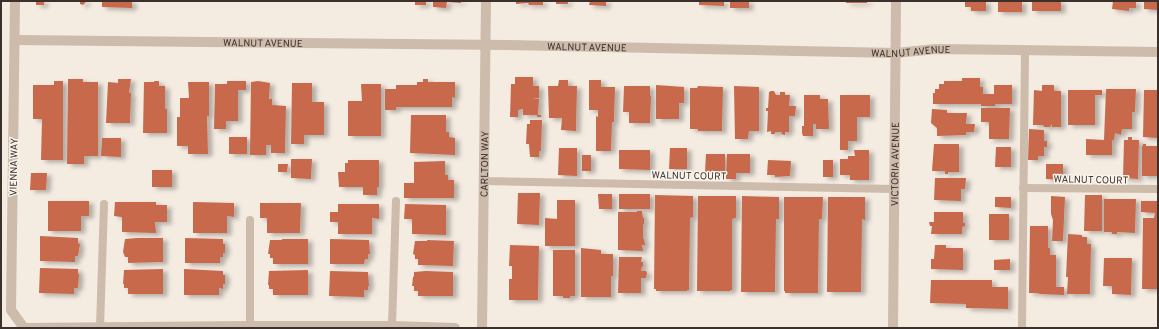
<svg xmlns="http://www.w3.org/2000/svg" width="1159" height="329" viewBox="0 0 1159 329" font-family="Overpass,sans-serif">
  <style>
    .building { fill: #c8694b; filter: url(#shadow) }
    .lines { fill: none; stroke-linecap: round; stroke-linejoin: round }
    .lane { stroke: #cdbbac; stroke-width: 8 }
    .street { stroke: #cdbbac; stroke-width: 10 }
    .labels { text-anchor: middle; stroke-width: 3; stroke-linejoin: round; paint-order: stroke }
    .street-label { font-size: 10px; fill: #3b302b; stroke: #fbf5ee }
  </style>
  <defs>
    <filter id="shadow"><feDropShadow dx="4.5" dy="2.5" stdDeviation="2" flood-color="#0004"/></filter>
  </defs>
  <rect width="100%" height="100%" fill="#f4ebe1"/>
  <g class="building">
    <rect x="36" y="1" width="8" height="4"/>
    <path d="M80 1H87L83 5 80 4Z"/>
    <path d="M102 1H132V8L102 7Z"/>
    <rect x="415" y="1" width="11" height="4"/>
    <path d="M433 1H461V3L447 2 446 8 433 7Z"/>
    <path d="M516 1H543V5H529L528 3 516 4Z"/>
    <rect x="556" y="1" width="12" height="3"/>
    <path d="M590 1H606V6L589 5Z"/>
    <path d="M699 1H724V6L699 5Z"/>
    <rect x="730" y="1" width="19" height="7"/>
    <rect x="846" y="1" width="21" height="2"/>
    <path d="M965 1H986V11H971V7H965Z"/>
    <rect x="998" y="1" width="24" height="11"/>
    <rect x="1032" y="1" width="29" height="10"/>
    <path d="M1113 1H1136V8H1129V11L1112 9Z"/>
    <path d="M1144 1H1158V10L1144 9Z"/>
    <path d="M515 77H533V86H539V98H532L539 99 538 115H541V117H537V115H523V109L518 110V117H510L511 84H515Z"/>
    <path d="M962 78H980V87H983V94H994V85H1012V104H995V106H981V104H933V93H935V89H939V84H944V81H962Z"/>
    <path d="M68 79H83V82H98V156H84V164H67Z"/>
    <path d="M118 79H131L129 93H131L130 123H106L108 82 118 83Z"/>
    <path d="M423 79H428V82H455V98L452 97V107H396V110H385V89H396V85H417V82H423Z"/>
    <path d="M559 80H568V86H577L576 131 561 130 562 118H549L548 86H558Z"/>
    <path d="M589 80H601V87H615L614 122H612L611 151H596V116L598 117V110H589Z"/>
    <path d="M54 81H63V160H41L42 119H33V85H54Z"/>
    <path d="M154 81H159V86H165V109H167V133H143L144 82H154Z"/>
    <path d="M227 81H246V90H238V121H226V129H214L215 84H227Z"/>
    <path d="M258 81 270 83 269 99H272V105L286 106 285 153H271V145H266V155H250L251 82Z"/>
    <path d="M188 82H209V116H207L208 154H188V146H177V117H180V98H189Z"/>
    <path d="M292 83H312V102H324V135H304V144H291Z"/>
    <path d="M361 84H381V136H348V101H362Z"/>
    <path d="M656 85 684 87V103H679V119H656Z"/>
    <path d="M1042 85H1054V91H1061V127H1052V124L1050 127H1044L1043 125H1033L1034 90 1042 91Z"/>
    <path d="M624 86H650V96H651L650 123H629V112H623Z"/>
    <path d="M698 86 723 87 722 131H698V129H690V88H697Z"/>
    <path d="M734 86 759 87V131H749L748 139H735Z"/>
    <path d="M1106 89H1136L1135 112H1132V129H1122L1121 135 1115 133 1114 141 1112 140V155H1086V139L1104 140Z"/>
    <path d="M1068 90H1102V95H1095V125H1068Z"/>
    <path d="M1144 90H1158V138L1143 137Z"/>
    <path d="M771 91H774L776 95H780V92H785V95H790L789 106H796L795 116H789V132H785V135L781 134 782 132H775V134H771V131L767 132 768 111H766V108H768L769 92Z"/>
    <path d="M804 95H820V99H828L829 129H816V124H813V136H803L802 133V126H804Z"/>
    <path d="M840 95H870V117H857V141H848V150H840Z"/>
    <path d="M981 108H1010L1009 139H989V122H981Z"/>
    <path d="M932 109 947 110V113H967L966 124H975L974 132H966V135L937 136V128L931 123Z"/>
    <path d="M411 115H446V132H449V137L455 138V155L410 153Z"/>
    <path d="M530 120H542L541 151H539V157H530L529 144H526L527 124H530Z"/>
    <path d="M1029 129 1044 130V141H1047V147H1044V156H1038V160H1028Z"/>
    <rect x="229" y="137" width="18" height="17"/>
    <path d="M1128 137H1132V140H1139L1138 179 1123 178 1124 140H1128Z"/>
    <path d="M102 138H121V157L101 156Z"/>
    <path d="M934 144H959V172H948V174H945V171H932Z"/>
    <path d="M1143 144H1146V146H1158V176H1142V146H1143Z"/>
    <path d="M996 147H1011V167H995Z"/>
    <path d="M559 148H577V176L558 175Z"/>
    <path d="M670 148H687V169H669Z"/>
    <path d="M619 150H650V170L619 169Z"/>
    <path d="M854 150H869V180H850V175H840V159H848V156H855Z"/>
    <path d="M706 154H725V173L705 172Z"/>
    <path d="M727 154H750V173H736V179H726Z"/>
    <rect x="582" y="155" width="9" height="16"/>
    <path d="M291 159H312L311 179 291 178Z"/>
    <path d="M348 160H379V187H377V195H363V187H339L338 172H345V163H348Z"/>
    <path d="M768 160 791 161 790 176 775 177V175H767Z"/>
    <rect x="823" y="160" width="10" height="17"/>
    <path d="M445 161V175H448V180H454V198H404V183H414V162Z"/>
    <path d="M278 164H288L287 172H278Z"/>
    <path d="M1046 164H1063V180L1046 179Z"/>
    <rect x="152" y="170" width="20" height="17"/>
    <path d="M31 173H47L46 190H30Z"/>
    <path d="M935 178H966L965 189H961V201L934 200Z"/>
    <path d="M518 193H540L539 225 517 224Z"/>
    <path d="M598 194H612V209H599Z"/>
    <rect x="619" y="194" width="31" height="15"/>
    <path d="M655 195 693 196V217L690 218 689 290H687V291H656V289H654Z"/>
    <path d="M1085 195H1102V231H1084Z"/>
    <path d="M698 196H736V218L732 219V290H730V291H697Z"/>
    <path d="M742 196 779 197V219H776L775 292H741Z"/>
    <path d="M1051 196 1065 197 1063 241H1052L1053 220 1051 214Z"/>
    <path d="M784 197H823L822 219H819L818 293H785V291H784Z"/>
    <path d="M828 197H865V220L862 219 861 292H827Z"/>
    <path d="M995 197H1011V208L995 207Z"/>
    <path d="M1104 199H1136L1135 233 1117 232V234H1112V232H1104Z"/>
    <path d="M557 200H575V246H545V218L557 219Z"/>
    <path d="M48 201H89V216H81V231H48Z"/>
    <path d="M1141 201H1158V289H1142L1143 218H1154L1155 213 1141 212Z"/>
    <path d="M115 202H156V205H167V222H155L156 233 122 232V217L114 216Z"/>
    <path d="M193 202 234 203V217L227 216V233H193Z"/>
    <path d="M260 203H301L300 233H267V218H260Z"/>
    <path d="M338 204H379V219L372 218V234H338V222H330V212H338Z"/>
    <path d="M405 204 446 205V235L412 234V219H404Z"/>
    <path d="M637 211H642L643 218H644V224H643V239H644L645 245H642L643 251 618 250V212H637Z"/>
    <path d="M934 212H963V223H965V226L962 227V234H931L932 226H930L929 222H934Z"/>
    <rect x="989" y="214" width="20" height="26"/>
    <path d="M1030 226H1048V248H1050V255H1056V287H1064V295L1039 294V293H1029Z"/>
    <path d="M1068 234 1082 235V237H1087V244H1091L1090 294H1067L1068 277H1066Z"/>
    <path d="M40 236 78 238V243L80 244 78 256H75V262L40 261Z"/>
    <path d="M137 238H163V262L128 263V257H125L123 252 125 239Z"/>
    <path d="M185 238 223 239V244H225V253H223V257H220V263H185Z"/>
    <path d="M282 239H308V264H273V258H270V254H268L270 240H282Z"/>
    <path d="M330 239 369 240 370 254H368V259H365L364 264H330Z"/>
    <path d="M427 240 454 241 453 266 418 265V259H415V255L413 254 415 241H427Z"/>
    <path d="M510 245 539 246 538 300H509V279H512V266H509Z"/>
    <path d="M935 245H946V248H963V270L931 269V259H934Z"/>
    <path d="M581 248 601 250V254H613V276H611V297H581Z"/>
    <path d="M553 250H575V296H570V298H563V296H553Z"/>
    <path d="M619 257H642L641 262H643V266H642L641 271H646L647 273 646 278H641V293H618Z"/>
    <path d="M1104 258H1132L1131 295 1112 294V286H1103Z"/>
    <path d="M1010 259V270H994V260Z"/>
    <path d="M40 268 78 269V274H79L78 288H74V294L39 293Z"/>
    <path d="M163 269V294H128V288H124V284H123L124 270Z"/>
    <path d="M184 269 223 271V275H225V284H223V289L219 288V295H184Z"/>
    <path d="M308 270V295H273V289H269V285H268L269 271Z"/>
    <path d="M330 271 368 272 369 286H368V290H364V297L329 296Z"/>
    <path d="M426 271 453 272V296H418V291H414V286H412L413 277 414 276V272Z"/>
    <path d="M931 280H992V287H1008V309L969 308H966V304L930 303Z"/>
  </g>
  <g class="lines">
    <g class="lane">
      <path d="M484 181 894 189"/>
      <path d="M1023 188 1158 189"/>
      <path d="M250 220V326"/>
      <path d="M392 326 396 201"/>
      <path d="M100 327 104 204"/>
      <path d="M1022 328 1025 51"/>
    </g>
    <g class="street">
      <path d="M15 1 11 310 24 328"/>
      <path id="s1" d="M15 40 505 45 896 53 936 49 1158 52"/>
      <path d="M23 328 250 326H392L455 328"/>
      <path id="s2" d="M482 328 486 1"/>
      <path id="s3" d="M893 328 896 1"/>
    </g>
  </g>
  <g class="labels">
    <g class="street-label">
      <text dy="4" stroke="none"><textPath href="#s1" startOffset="248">WALNUT AVENUE</textPath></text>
      <text dy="4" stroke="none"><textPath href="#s1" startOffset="572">WALNUT AVENUE</textPath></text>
      <text dy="4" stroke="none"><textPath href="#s1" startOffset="896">WALNUT AVENUE</textPath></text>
      <text dy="4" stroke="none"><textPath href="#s3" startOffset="164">VICTORIA AVENUE</textPath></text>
      <text dy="4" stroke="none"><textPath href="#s2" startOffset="164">CARLTON WAY</textPath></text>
      <text transform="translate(13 167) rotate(-89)" y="4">VIENNA WAY</text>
      <text transform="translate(689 175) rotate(1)" y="4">WALNUT COURT</text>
      <text transform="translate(1091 179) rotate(1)" y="4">WALNUT COURT</text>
    </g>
  </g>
  <rect width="1159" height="329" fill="none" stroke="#3b302b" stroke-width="4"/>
</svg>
